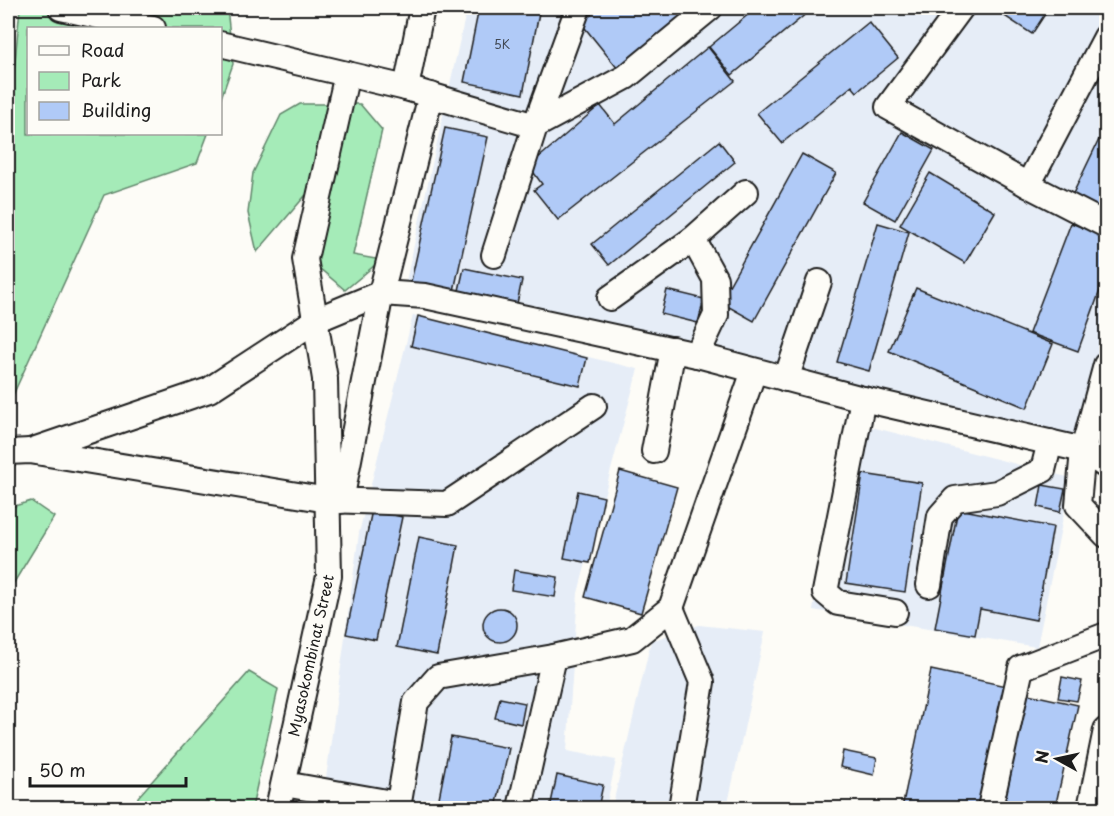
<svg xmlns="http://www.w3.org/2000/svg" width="1114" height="816" viewBox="0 0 1114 816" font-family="'Playpen Sans',sans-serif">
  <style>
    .built { fill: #e6edf7 }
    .green { fill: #a5ebb8; stroke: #60846a; stroke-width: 1.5 }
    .building { fill: #b0caf7; stroke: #1c1c1c; stroke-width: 1.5 }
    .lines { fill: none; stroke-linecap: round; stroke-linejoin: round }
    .minor-casing { stroke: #1c1c1c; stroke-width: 28 }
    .minor { stroke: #fdfcf7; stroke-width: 24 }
    .labels { text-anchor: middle; stroke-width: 6; stroke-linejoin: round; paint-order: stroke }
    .number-label { font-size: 12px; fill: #414853 }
    .street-label { font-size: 15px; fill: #1c1c1c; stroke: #fdfcf7 }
  </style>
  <rect width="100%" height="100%" fill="#fdfcf7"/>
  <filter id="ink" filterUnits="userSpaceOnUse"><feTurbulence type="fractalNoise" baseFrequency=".0167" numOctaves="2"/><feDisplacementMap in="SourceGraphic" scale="12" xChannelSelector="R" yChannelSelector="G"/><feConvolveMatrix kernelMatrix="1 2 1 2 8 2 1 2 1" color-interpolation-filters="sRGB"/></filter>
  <g filter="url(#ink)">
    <g class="built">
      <path d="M467 8H1106V432L1104 442 406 281Z"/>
      <path d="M413 315 638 369 578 593 567 751 616 760 606 808H322L359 533Z"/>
      <path d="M848 421 1071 478 1037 647 813 610Z"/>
      <path d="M699 625 765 632 727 808H612L651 641Z"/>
    </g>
    <g class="green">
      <path d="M20 8H227L233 64 221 98 220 28H28V134H208L197 163 104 195 8 406V106L11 103Z"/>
      <path d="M300 104H360L382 130 353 255 381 260 345 290 318 267 305 196 257 252 248 213 253 173 281 115Z"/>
      <path d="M31 501 54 517 13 584 8 643V508Z"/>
      <path d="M249 672 278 689 252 808H136L138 797Z"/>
    </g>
    <g class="building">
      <path d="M479 8H540L523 94 464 82Z"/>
      <path d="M600 8H694L618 69 581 23Z"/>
      <path d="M756 8H813L732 75 709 47Z"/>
      <path d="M999 8H1049L1032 34 997 11Z"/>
      <path d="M869 22 898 58 857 92 852 86 782 143 757 113Z"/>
      <path d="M708 47 735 81 558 220 534 190 542 184 529 166 600 105 615 124Z"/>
      <path d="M1106 125V217L1070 200Z"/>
      <path d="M445 128 488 137 453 295 410 286Z"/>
      <path d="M902 132 934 150 895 220 863 202Z"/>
      <path d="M719 141 735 162 609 265 592 244Z"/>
      <path d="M802 154 836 173 754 321 720 302Z"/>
      <path d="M930 173 995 212 965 263 900 225Z"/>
      <path d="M878 223 909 232 869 371 837 362Z"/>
      <path d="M1071 223 1106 237V274L1078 351 1029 333Z"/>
      <path d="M464 268 522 280 516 308 458 295Z"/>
      <path d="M916 288 1053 344 1027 408 889 351Z"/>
      <path d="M667 290 704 299 698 323 661 314Z"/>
      <path d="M418 316 587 358 580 386 411 346Z"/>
      <path d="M620 471 677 487 641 613 585 597Z"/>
      <path d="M863 474 922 483 905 592 846 583Z"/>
      <path d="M1042 485 1065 489 1060 512 1038 507Z"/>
      <path d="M578 491 604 497 590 563 564 558Z"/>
      <path d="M958 509 1053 527 1036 620 980 609 975 635 935 628Z"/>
      <path d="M372 510 402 517 376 640 346 634Z"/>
      <path d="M419 537 458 545 437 655 397 647Z"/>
      <path d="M514 570 558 577 555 597 511 590Z"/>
      <circle cx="500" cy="625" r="17"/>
      <path d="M931 670 1006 686 980 808H902Z"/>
      <path d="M1062 677 1082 681 1077 701 1058 698Z"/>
      <path d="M1028 694 1078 705 1055 808H1003Z"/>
      <path d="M500 698 525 703 521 724 495 718Z"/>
      <path d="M451 737 509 748 496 808H437Z"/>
      <path d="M843 751 877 758 874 775 840 767Z"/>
      <path d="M557 775 603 785 598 808H550Z"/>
    </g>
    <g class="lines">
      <g class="minor-casing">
        <g id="minor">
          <path d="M61 8 153 28"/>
          <path d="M961 8 888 107 1028 185"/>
          <path d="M1106 37 1028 185 1106 225"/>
          <path d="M220 44 406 88 535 126 578 8"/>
          <path d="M406 88 422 8"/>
          <path d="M693 239 715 279 716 315 697 355"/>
          <path d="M494 255 535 126 626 77 710 8"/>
          <path d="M610 298 693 239 746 192"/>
          <path d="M786 379 819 282"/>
          <path d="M863 399 825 592 838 603 895 612"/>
          <path d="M30 451 209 390 316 320 381 293 425 296 697 355 863 399 1083 450 1106 365"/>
          <path d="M654 451 673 349"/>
          <path d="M8 452 30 451 328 500 447 504 594 406"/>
          <path d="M1106 466 1083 450 1078 505 1106 535"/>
          <path d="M341 501 381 293 431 95"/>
          <path d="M929 585 940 516 955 499 997 493 1043 470 1050 442"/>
          <path d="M671 608 702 682 681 808"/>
          <path d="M284 784 398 804"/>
          <path id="s1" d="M278 808 329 576 325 379 305 259 347 74"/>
          <path d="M398 808 416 702 438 677 554 657 632 639 671 608 754 371"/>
          <path d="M520 808 554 657"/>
          <path d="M990 808 1021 668 1106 635"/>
          <path d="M1090 808 1106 730"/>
        </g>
      </g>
      <use href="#minor" class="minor"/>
    </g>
  </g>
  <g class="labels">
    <g class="number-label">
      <text x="502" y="49">5К</text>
    </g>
    <g class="street-label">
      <text dy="5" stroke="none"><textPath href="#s1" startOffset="156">Myasokombinat Street</textPath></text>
    </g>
  </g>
  <rect width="1114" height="816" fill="none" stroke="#fdfcf7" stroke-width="30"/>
  <rect x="15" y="15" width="1084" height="786" fill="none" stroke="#1c1c1c" stroke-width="2" filter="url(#ink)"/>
  <rect x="27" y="27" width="195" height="108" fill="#fdfcf7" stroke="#a3a29f" stroke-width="1.5"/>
  <rect x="39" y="46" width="30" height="9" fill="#fdfcf7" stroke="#a3a29f" stroke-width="1.5"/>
  <text x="81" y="57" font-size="18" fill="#1c1c1c">Road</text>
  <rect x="39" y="72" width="30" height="18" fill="#a5ebb8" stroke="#a3a29f" stroke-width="1.5"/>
  <text x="81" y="87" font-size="18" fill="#1c1c1c">Park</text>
  <rect x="39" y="102" width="30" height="18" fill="#b0caf7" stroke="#a3a29f" stroke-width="1.5"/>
  <text x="81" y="117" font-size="18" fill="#1c1c1c">Building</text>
  <g transform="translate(1057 759) rotate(278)" stroke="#fdfcf7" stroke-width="4.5" paint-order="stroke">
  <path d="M0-4.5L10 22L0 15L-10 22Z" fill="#1c1c1c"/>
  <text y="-9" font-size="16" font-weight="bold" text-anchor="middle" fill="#1c1c1c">N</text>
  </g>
  <path d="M30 777v9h156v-9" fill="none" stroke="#1c1c1c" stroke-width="3"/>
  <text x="39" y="777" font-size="18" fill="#1c1c1c" stroke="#fdfcf7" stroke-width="4.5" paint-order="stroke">50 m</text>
</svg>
